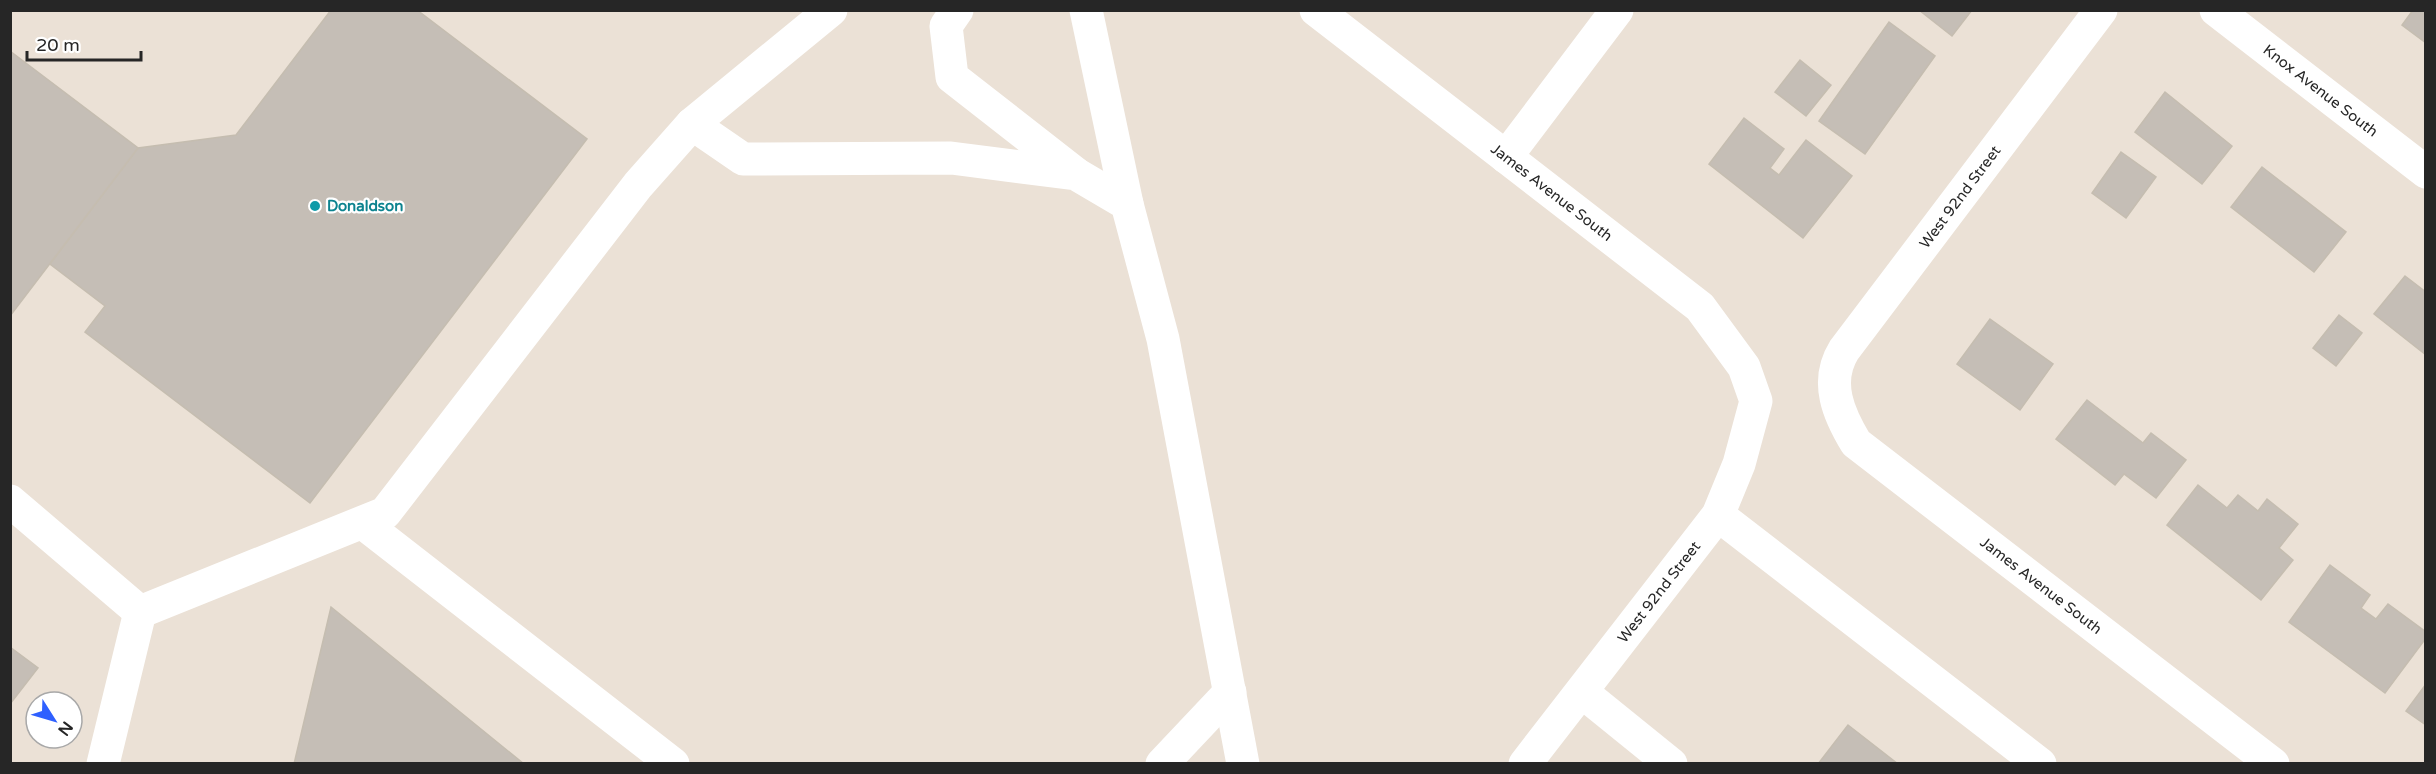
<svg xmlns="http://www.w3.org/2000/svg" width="2436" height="774" viewBox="0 0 2436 774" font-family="'Varela Round',sans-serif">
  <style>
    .building { fill: #c5beb6; stroke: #c5bdb0; stroke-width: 1.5 }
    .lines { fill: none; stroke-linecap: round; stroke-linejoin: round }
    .minor { stroke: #fff; stroke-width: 33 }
    .culture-dot { fill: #0f9aa8; stroke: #fff; stroke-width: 2 }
    .labels { text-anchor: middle; stroke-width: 4.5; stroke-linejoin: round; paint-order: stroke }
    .street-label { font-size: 15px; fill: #262626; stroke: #fff }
    .culture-label { font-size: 15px; font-weight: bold; fill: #0d838f; stroke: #fff; text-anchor: start }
  </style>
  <rect width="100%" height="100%" fill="#ebe1d6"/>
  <g class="building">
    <path d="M331 10H417L587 139 310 503 85 332 105 306 50 264 138 148 236 135Z"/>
    <path d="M1919 10H1972L1952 36Z"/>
    <path d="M2413 10H2426V43L2402 25Z"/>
    <path d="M1889 22 1935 56 1865 154 1819 121Z"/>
    <path d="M10 51 138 148 10 316Z"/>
    <path d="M1800 60 1831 85 1806 116 1775 92Z"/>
    <path d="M2165 92 2232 146 2202 184 2135 132Z"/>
    <path d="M1744 118 1784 149 1770 168 1779 175 1806 140 1852 176 1803 238 1709 164Z"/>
    <path d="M2121 152 2156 177 2126 218 2092 193Z"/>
    <path d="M2262 167 2346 232 2314 272 2231 207Z"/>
    <path d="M2405 276 2426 292V355L2374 314Z"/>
    <path d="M2339 315 2362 333 2336 366 2313 348Z"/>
    <path d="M1990 319 2053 364 2020 410 1957 364Z"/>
    <path d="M2087 400 2143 443 2151 433 2186 460 2156 498 2124 474 2115 485 2056 439Z"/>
    <path d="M2198 485 2227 508 2238 495 2258 511 2267 499 2298 524 2279 548 2293 560 2261 600 2167 525Z"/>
    <path d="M2330 565 2370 595 2361 608 2376 619 2388 604 2426 632V638L2385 693 2289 622Z"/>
    <path d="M331 607 524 764H294Z"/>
    <path d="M10 647 38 668 10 704Z"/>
    <path d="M2426 684V725L2406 711Z"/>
    <path d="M1848 725 1898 764H1818Z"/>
  </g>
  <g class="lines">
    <g class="minor">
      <path d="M957 10 946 26 952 77 1075 173"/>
      <path d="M1086 10 1127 204"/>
      <path id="s1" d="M1316 10 1700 307 1744 367 1756 401 1739 464 1718 515 1525 764"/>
      <path id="s2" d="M2101 10 1844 350C1824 382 1839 415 1856 443L2273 764"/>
      <path id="s3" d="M2216 10 2426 172"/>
      <path d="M692 124 743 159 951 158 1076 174 1127 204 1163 339 1243 764"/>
      <path d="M1506 157 1617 10"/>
      <path d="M10 501 140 612"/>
      <path d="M1718 515 2040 764"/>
      <path d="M363 523 673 764"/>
      <path d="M1582 692 1671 764"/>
      <path d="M103 764 140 612 385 513 638 185 692 124 831 10"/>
      <path d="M1162 764 1230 692"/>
    </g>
  </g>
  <circle class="culture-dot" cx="315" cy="206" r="6"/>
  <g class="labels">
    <g class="street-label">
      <text dy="5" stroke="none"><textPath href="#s3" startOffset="132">Knox Avenue South</textPath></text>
      <text dy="5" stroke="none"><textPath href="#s1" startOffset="298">James Avenue South</textPath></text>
      <text transform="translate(1960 197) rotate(-53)" y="5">West 92nd Street</text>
      <text dy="5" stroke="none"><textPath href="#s2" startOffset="759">James Avenue South</textPath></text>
      <text transform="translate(1659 592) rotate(-52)" y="5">West 92nd Street</text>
    </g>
    <g class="culture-label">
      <text x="327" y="211">Donaldson</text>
    </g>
  </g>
  <rect width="2436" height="774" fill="none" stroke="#262626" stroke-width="24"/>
  <g transform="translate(54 720) rotate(127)"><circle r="28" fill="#ffffff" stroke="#a8a8a8" stroke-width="1.5"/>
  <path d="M0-4.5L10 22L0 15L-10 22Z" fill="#2f60ff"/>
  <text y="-9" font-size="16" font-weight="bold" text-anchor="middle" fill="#262626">N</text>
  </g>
  <path d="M27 51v9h114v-9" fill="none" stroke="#262626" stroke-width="3"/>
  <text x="36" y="51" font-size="18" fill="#262626" stroke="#ffffff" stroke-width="4.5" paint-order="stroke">20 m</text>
</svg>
